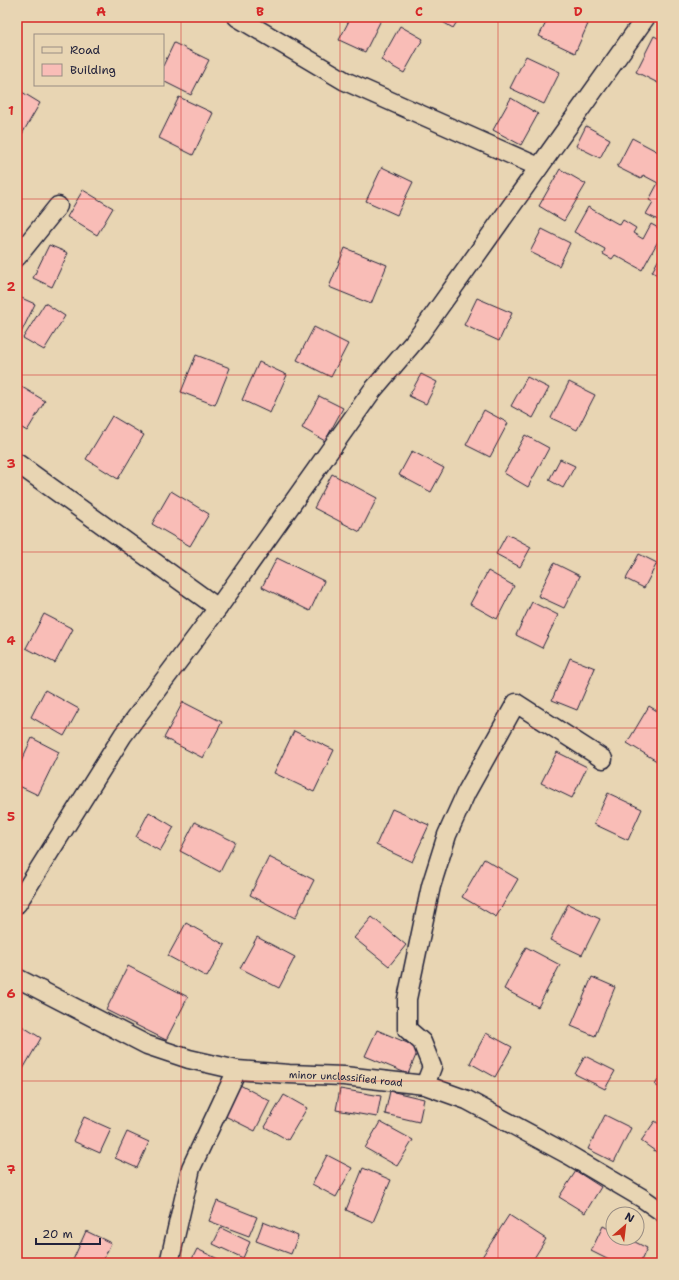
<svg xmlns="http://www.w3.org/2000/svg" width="679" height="1280" viewBox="0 0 679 1280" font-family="'Shantell Sans',sans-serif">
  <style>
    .building { fill: #f9bdb7; stroke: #22223b }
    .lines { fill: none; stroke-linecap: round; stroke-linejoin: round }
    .street-casing { stroke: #22223b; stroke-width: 21 }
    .street { stroke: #e8d5b3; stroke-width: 18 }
    .grid { fill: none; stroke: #d62828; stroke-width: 1; stroke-opacity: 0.55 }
    .labels { text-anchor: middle; stroke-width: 3; stroke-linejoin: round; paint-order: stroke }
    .street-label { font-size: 10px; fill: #22223b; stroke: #e8d5b3 }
    .neatline { fill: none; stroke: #d62828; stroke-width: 1.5 }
    .grid-label { font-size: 13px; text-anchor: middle; font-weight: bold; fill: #d62828 }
  </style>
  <rect width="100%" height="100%" fill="#e8d5b3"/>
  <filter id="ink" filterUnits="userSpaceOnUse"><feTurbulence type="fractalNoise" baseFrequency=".025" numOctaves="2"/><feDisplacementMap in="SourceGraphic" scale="8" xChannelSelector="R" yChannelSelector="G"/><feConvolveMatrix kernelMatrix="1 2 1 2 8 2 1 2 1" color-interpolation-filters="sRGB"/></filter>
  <g filter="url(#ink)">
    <g class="building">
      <path d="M351 17H375L381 20 365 52 339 40Z"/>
      <path d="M434 17H460L453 28Z"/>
      <path d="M549 17H573L588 24 575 53 539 36Z"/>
      <path d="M400 26 423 39 404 73 381 60Z"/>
      <path d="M654 36 662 40V85L636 72Z"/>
      <path d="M174 43 209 60 191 95 163 81V66Z"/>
      <path d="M526 56 560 72 544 104 510 88Z"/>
      <path d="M17 89 40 103 22 134 17 132Z"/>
      <path d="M179 97 213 113 193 155 159 138Z"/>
      <path d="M511 98 538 114 521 145 493 130Z"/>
      <path d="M586 126 610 139 600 158 576 146Z"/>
      <path d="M632 138 662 154V222L646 214 653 202 649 200 658 183 643 175 641 179 617 167Z"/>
      <path d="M382 167 413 182 397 215 366 201Z"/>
      <path d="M560 169 586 184 564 221 539 206Z"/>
      <path d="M83 190 113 208 97 235 67 217Z"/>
      <path d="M588 207 620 225 623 220 636 228 633 233 643 239 651 224 662 230V234L642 270 615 255 612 259 603 254 605 249 574 232Z"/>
      <path d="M542 229 570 243 559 266 530 252Z"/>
      <path d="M49 245 68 253 52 287 33 278Z"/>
      <path d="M345 248 387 265 371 304 329 287Z"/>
      <path d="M662 253V277L652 272Z"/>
      <path d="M17 296 35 304 17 341Z"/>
      <path d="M477 298 512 313 499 341 464 325Z"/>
      <path d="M45 303 65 316 44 350 23 338Z"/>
      <path d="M314 327 348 344 331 377 297 360Z"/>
      <path d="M196 355 230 368 215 405 181 392Z"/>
      <path d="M259 362 287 375 270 413 242 400Z"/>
      <path d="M421 374 437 382 426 404 409 396Z"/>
      <path d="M527 377 549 388 533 418 511 406Z"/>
      <path d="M569 382 595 395 577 430 551 418Z"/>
      <path d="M17 384 45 401 27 431 17 425Z"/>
      <path d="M319 396 343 408 325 441 302 428Z"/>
      <path d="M484 410 508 423 490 457 466 445Z"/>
      <path d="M112 416 144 435 118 479 86 459Z"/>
      <path d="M525 435 549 448 528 487 504 473Z"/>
      <path d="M412 451 444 468 431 492 399 475Z"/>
      <path d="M560 459 575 466 563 488 549 480Z"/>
      <path d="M332 474 377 498 360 532 314 508Z"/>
      <path d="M171 491 209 514 190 546 152 524Z"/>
      <path d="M507 534 531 547 520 567 496 554Z"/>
      <path d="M639 554 657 563 644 588 626 579Z"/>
      <path d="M277 558 324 581 310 611 262 587Z"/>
      <path d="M554 563 580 576 564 608 538 596Z"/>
      <path d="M488 571 514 586 497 619 470 604Z"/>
      <path d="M532 602 558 615 542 648 516 635Z"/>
      <path d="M44 614 73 629 55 663 26 648Z"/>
      <path d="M570 658 595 668 577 710 552 700Z"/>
      <path d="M45 690 79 709 64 736 31 717Z"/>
      <path d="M183 702 222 722 203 758 164 738Z"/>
      <path d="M649 706 662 714V760L660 763 627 743Z"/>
      <path d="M294 731 334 750 314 792 274 773Z"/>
      <path d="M32 738 59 752 38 795 17 785V770Z"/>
      <path d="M557 752 587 767 572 798 541 783Z"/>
      <path d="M608 793 642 809 628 840 594 824Z"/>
      <path d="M392 809 429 825 412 862 376 845Z"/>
      <path d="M149 812 174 827 160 851 136 837Z"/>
      <path d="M195 822 235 842 220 872 180 851Z"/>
      <path d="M269 857 314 880 295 918 250 895Z"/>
      <path d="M484 859 518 879 496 917 462 897Z"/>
      <path d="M568 904 600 919 582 955 550 940Z"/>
      <path d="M372 917 406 945 389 966 354 938Z"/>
      <path d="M186 923 225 945 207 977 168 956Z"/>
      <path d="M257 937 295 957 279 988 240 968Z"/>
      <path d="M526 947 560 965 538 1007 504 989Z"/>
      <path d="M128 966 188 997 166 1040 106 1010Z"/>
      <path d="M592 977 615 987 595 1036 571 1026Z"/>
      <path d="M17 1023 41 1038 23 1069 17 1065Z"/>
      <path d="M377 1030 419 1048 408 1074 365 1056Z"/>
      <path d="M486 1033 512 1047 495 1077 470 1063Z"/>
      <path d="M585 1056 615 1071 605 1089 575 1074Z"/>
      <path d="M662 1073V1089L655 1085Z"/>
      <path d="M240 1085 270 1101 255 1131 225 1116Z"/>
      <path d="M340 1089 381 1096 377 1117 336 1110Z"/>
      <path d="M390 1091 424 1099 419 1122 385 1114Z"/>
      <path d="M284 1095 307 1108 288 1140 265 1127Z"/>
      <path d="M605 1115 631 1128 614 1162 588 1149Z"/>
      <path d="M84 1117 111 1129 100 1153 73 1141Z"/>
      <path d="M655 1121 662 1126V1156L641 1141Z"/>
      <path d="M380 1122 413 1140 397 1166 365 1148Z"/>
      <path d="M127 1132 149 1142 137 1168 115 1158Z"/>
      <path d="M327 1155 352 1168 336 1197 312 1184Z"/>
      <path d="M363 1168 391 1180 373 1222 346 1210Z"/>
      <path d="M576 1171 601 1187 585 1213 559 1197Z"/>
      <path d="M217 1201 257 1217 249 1236 209 1221Z"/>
      <path d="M509 1215 546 1239 531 1263H484L480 1260Z"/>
      <path d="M263 1222 298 1236 291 1254 256 1241Z"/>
      <path d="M603 1226 613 1231V1238H627L647 1248 640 1263H615L591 1251Z"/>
      <path d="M221 1228 250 1242 243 1258 213 1244Z"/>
      <path d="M86 1231 111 1243 102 1263H78L73 1260Z"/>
      <path d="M197 1249 218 1259 216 1263H190Z"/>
    </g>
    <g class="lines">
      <g class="street-casing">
        <g id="street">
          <path d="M237 17 345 81 539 167"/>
          <path d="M17 257 58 206"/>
          <path d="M17 463 218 608"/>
          <path d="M17 904 123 735 218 608 372 391 418 337 646 17"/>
          <path id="s1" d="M17 978 147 1045 189 1059 237 1070 289 1074 344 1076 425 1085 467 1100 569 1155 642 1198 662 1212"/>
          <path d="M425 1085 432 1067 422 1042 407 1029V999L431 886 447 835 466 793 516 703 603 759"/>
          <path d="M169 1263 191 1168 237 1070"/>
        </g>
      </g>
      <use href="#street" class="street"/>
    </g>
  </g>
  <path class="grid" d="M181 17V1263M340 17V1263M498 17V1263M17 199H662M17 375H662M17 552H662M17 728H662M17 905H662M17 1081H662"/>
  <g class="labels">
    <g class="street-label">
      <text dy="4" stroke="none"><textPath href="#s1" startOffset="349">minor unclassified road</textPath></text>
    </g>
  </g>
  <rect width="679" height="1280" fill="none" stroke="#e8d5b3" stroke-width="44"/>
  <rect x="34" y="34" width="130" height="52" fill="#e8d5b3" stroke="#998d83"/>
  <rect x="42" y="47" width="20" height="6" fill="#e8d5b3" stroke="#998d83"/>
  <text x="70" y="54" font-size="12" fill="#22223b">Road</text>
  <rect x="42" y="64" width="20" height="12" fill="#f9bdb7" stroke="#998d83"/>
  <text x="70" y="74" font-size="12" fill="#22223b">Building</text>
  <g transform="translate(625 1226) rotate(28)"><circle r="19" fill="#e8d5b3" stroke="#998d83"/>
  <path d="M0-3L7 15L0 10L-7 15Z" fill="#c8321e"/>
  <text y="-6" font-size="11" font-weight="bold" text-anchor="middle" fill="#22223b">N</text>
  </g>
  <path d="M36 1238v6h64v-6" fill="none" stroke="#22223b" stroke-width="2"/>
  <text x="42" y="1238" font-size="12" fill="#22223b" stroke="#e8d5b3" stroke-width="3" paint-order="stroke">20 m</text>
  <rect x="22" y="22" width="635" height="1236" class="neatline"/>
  <g class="grid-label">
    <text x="101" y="16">A</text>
    <text x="260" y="16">B</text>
    <text x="419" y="16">C</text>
    <text x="578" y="16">D</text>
    <text x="11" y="115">1</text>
    <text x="11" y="291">2</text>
    <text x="11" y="468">3</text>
    <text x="11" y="645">4</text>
    <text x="11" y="821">5</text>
    <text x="11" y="998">6</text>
    <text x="11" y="1174">7</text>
  </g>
</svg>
